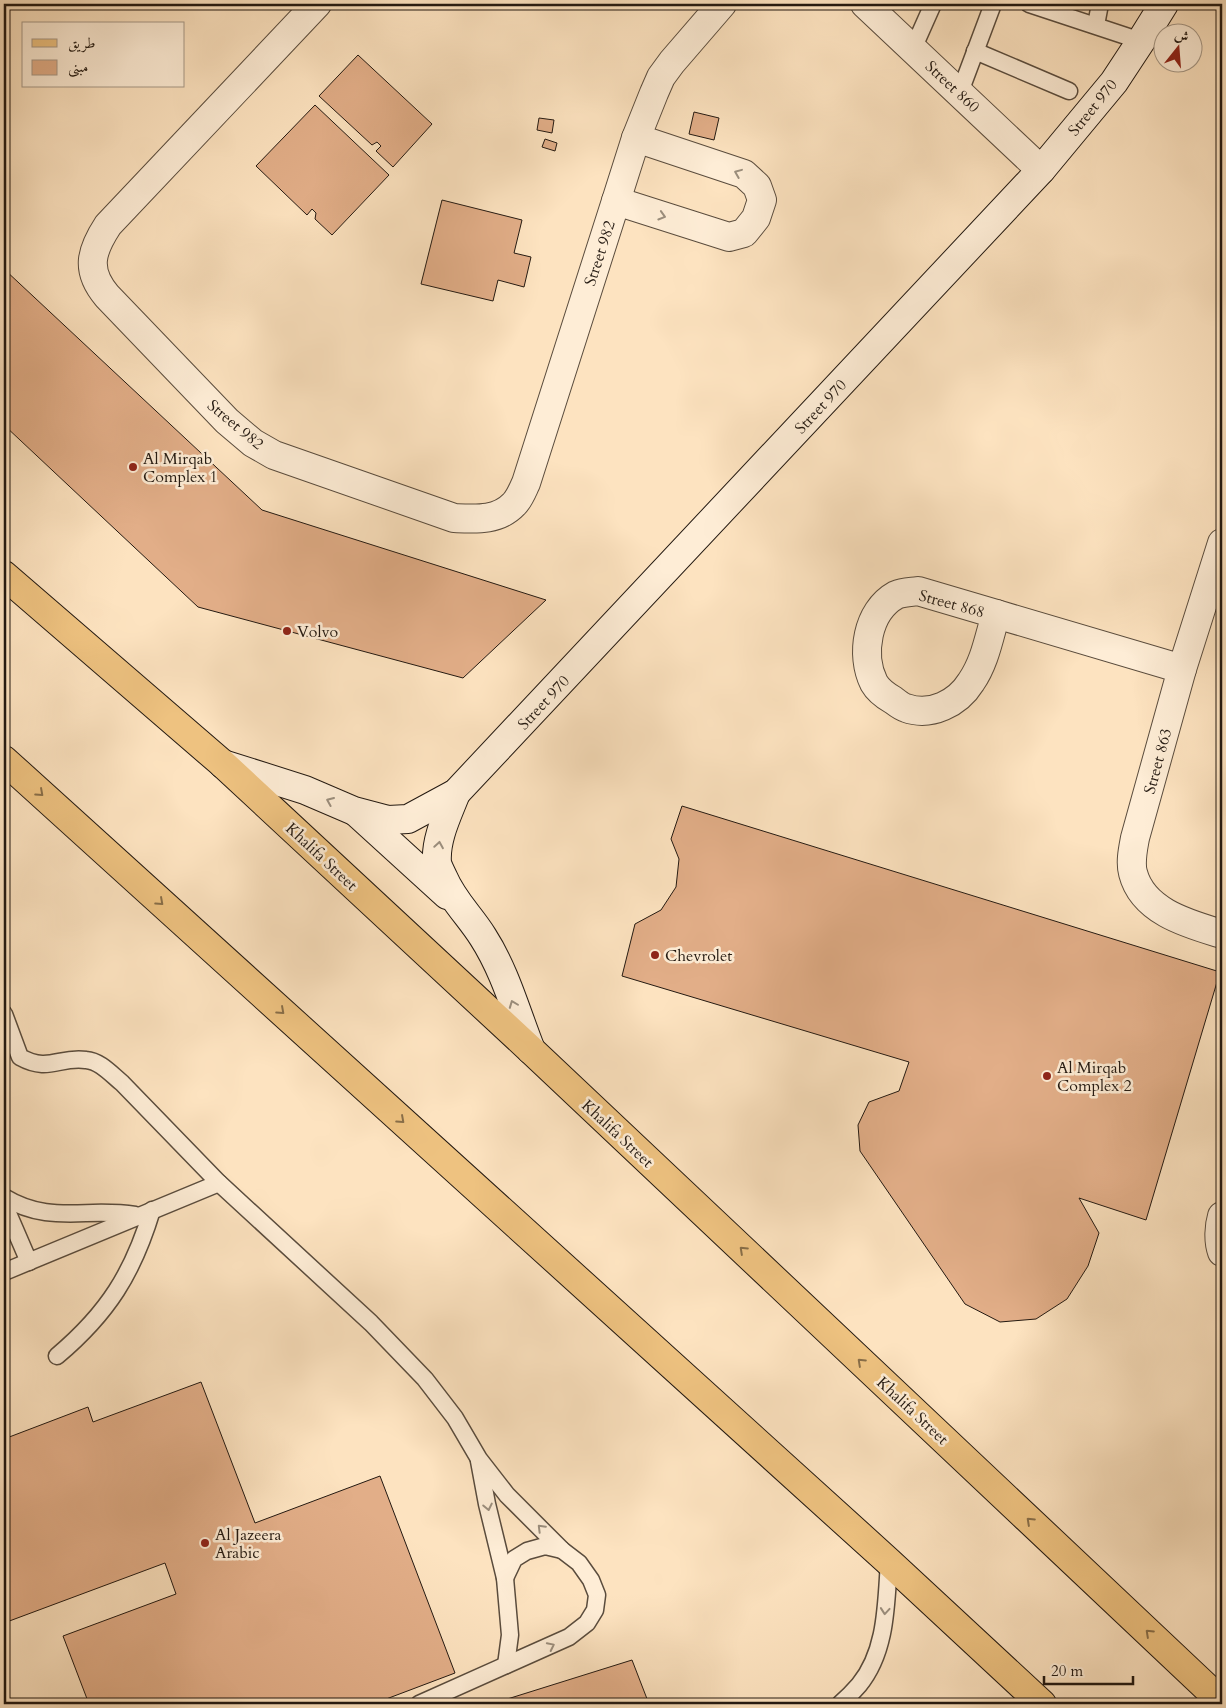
<svg xmlns="http://www.w3.org/2000/svg" width="1226" height="1708" viewBox="0 0 1226 1708" font-family="Cardo,Amiri,serif">
  <style>
    .building { fill: #e2ae88; stroke: #231911 }
    .lines { fill: none; stroke-linecap: round; stroke-linejoin: round }
    .lane-casing { stroke: #5a4c3d; stroke-width: 19 }
    .street-casing { stroke: #5a4c3d; stroke-width: 30 }
    .secondary-casing { stroke: #231911; stroke-width: 30 }
    .primary-casing { stroke: #231911; stroke-width: 30 }
    .lane { stroke: #feedd6; stroke-width: 16 }
    .street { stroke: #feedd6; stroke-width: 28 }
    .secondary { stroke: #feedd6; stroke-width: 28 }
    .primary { stroke: #eec280; stroke-width: 28 }
    .oneway { stroke: #9b8e7d }
    .oneway2 { stroke: #886e48 }
    .poi-dot { fill: #8f2418; stroke: #feedd6; stroke-width: 2 }
    .labels { text-anchor: middle; stroke-width: 5; stroke-linejoin: round; paint-order: stroke }
    .street-label { font-size: 16px; fill: #231911; stroke: #feedd6 }
    .poi-label { font-size: 16px; fill: #231911; stroke: #feedd6; text-anchor: start }
  </style>
  <rect width="100%" height="100%" fill="#fde3c0"/>
  <filter id="stains"><feTurbulence type="fractalNoise" baseFrequency=".004" numOctaves="4"/><feColorMatrix values="0 0 0 0 .2 0 0 0 0 .09 0 0 0 0 .02 0 0 0 .5 -.17"/></filter>
  <radialGradient id="worn" r=".72"><stop offset=".6" stop-color="#630" stop-opacity="0"/><stop offset="1" stop-color="#630" stop-opacity=".3"/></radialGradient>
  <g class="building">
    <path d="M358 55 432 124 393 167 376 151 381 146 377 142 372 145 319 96Z"/>
    <path d="M315 105 389 175 332 235 315 219 316 213 312 209 307 215 256 166Z"/>
    <path d="M694 112 719 118 714 140 689 134Z"/>
    <path d="M539 118 554 120 552 133 537 130Z"/>
    <path d="M545 139 557 143 555 151 542 147Z"/>
    <path d="M442 200 522 220 514 253 531 257 524 287 498 280 493 301 421 284Z"/>
    <path d="M4 269 262 510 546 600 463 678 198 607 4 425Z"/>
    <path d="M682 806 1220 972 1146 1220 1079 1198 1099 1233 1088 1266 1067 1299 1036 1319 1000 1322 965 1304 860 1151 858 1125 869 1102 899 1091 909 1062 622 976 635 924 661 910 676 887 679 859 671 839Z"/>
    <path d="M201 1382 255 1523 380 1476 455 1673 373 1704H89L63 1636 176 1594 165 1563 4 1623V1439L88 1407 93 1422Z"/>
    <path d="M632 1660 649 1704H502L501 1701Z"/>
  </g>
  <g class="lines">
    <g class="lane-casing">
      <g id="lane">
        <path d="M1029 4 1141 41"/>
        <path d="M1096 25 1100 4"/>
        <path d="M913 49 933 4"/>
        <path d="M975 51 1069 91"/>
        <path d="M960 92 993 4"/>
        <path d="M4 1014 20 1057C49 1073 59 1056 86 1060 100 1061 111 1074 122 1083L219 1183 371 1323 425 1379 455 1418 479 1459 507 1495 562 1550 579 1563 591 1580 597 1595 595 1610 587 1623 569 1637 419 1704"/>
        <path d="M4 1197C50 1225 86 1207 135 1215"/>
        <path d="M4 1204 29 1262"/>
        <path d="M4 1272 219 1183"/>
        <path d="M57 1356C108 1313 133 1273 152 1210"/>
        <path d="M479 1461 487 1504 505 1578 510 1635 506 1665"/>
        <path d="M505 1578 514 1559 527 1551 545 1546 562 1550"/>
        <path d="M840 1704C847 1698 853 1692 859 1685 887 1651 886 1603 889 1562"/>
      </g>
    </g>
    <g class="street-casing">
      <g id="street">
        <path d="M317 4 108 225C91 251 85 270 107 296L227 421 253 443 274 455 454 518C476 519 498 521 514 504 520 498 523 489 526 483L616 201 636 138 654 93 661 77 672 62 722 4"/>
        <path d="M865 4 1041 170"/>
        <path d="M616 201 729 237 744 233 756 218 762 200 757 186 744 174 636 138"/>
        <path d="M1222 543 1182 669 1135 838C1133 849 1130 862 1133 873 1143 912 1189 924 1222 934"/>
        <path d="M918 591 996 614C989 637 985 662 971 682 958 703 931 717 906 708 902 707 897 703 893 700 886 696 878 690 874 683 860 655 867 611 896 595 903 592 912 592 918 591Z"/>
        <path d="M996 614 1182 669"/>
        <path d="M1222 1216C1219 1226 1218 1241 1222 1252"/>
      </g>
    </g>
    <g class="secondary-casing">
      <g id="secondary">
        <path d="M223 764 305 790 354 811 388 820 408 819 456 793 1041 170 1114 82 1141 41 1164 4"/>
        <path d="M456 793C448 814 435 839 437 863 438 867 441 873 443 877 453 901 470 916 483 937 505 971 516 1012 531 1050"/>
        <path d="M357 813 447 895"/>
      </g>
    </g>
    <g class="primary-casing">
      <g id="primary">
        <path d="M4 575 223 764 531 1050 1222 1702"/>
        <path d="M4 760 889 1562 1042 1704"/>
      </g>
    </g>
    <use href="#lane" class="lane"/>
    <use href="#street" class="street"/>
    <use href="#secondary" class="secondary"/>
    <use href="#primary" class="primary"/>
  </g>
  <defs><path id="oneway-chevron" d="M-2-3.5L2.5 0L-2 3.5" fill="none" stroke-width="1.6" stroke-linecap="round" stroke-linejoin="round" transform="scale(1.25)"/></defs>
  <g class="oneway">
    <use href="#oneway-chevron" transform="translate(738 173) rotate(-158)"/>
    <use href="#oneway-chevron" transform="translate(662 216) rotate(17)"/>
    <use href="#oneway-chevron" transform="translate(330 801) rotate(-157)"/>
    <use href="#oneway-chevron" transform="translate(439 845) rotate(-81)"/>
    <use href="#oneway-chevron" transform="translate(513 1004) rotate(-111)"/>
    <use href="#oneway-chevron" transform="translate(488 1507) rotate(78)"/>
    <use href="#oneway-chevron" transform="translate(541 1528) rotate(-135)"/>
    <use href="#oneway-chevron" transform="translate(885 1611) rotate(95)"/>
    <use href="#oneway-chevron" transform="translate(551 1646) rotate(-26)"/>
  </g>
  <g class="oneway2">
    <use href="#oneway-chevron" transform="translate(40 793) rotate(42)"/>
    <use href="#oneway-chevron" transform="translate(160 902) rotate(42)"/>
    <use href="#oneway-chevron" transform="translate(281 1011) rotate(42)"/>
    <use href="#oneway-chevron" transform="translate(401 1120) rotate(42)"/>
    <use href="#oneway-chevron" transform="translate(743 1250) rotate(-137)"/>
    <use href="#oneway-chevron" transform="translate(861 1362) rotate(-137)"/>
    <use href="#oneway-chevron" transform="translate(1030 1521) rotate(-137)"/>
    <use href="#oneway-chevron" transform="translate(1149 1633) rotate(-137)"/>
  </g>
  <g class="poi-dot">
    <circle cx="133" cy="467" r="5"/>
    <circle cx="287" cy="631" r="5"/>
    <circle cx="655" cy="955" r="5"/>
    <circle cx="1047" cy="1076" r="5"/>
    <circle cx="205" cy="1543" r="5"/>
  </g>
  <g class="labels">
    <g class="street-label">
      <text transform="translate(953 86) rotate(43)" y="6">Street 860</text>
      <text transform="translate(1092 107) rotate(-51)" y="6">Street 970</text>
      <text transform="translate(599 253) rotate(-72)" y="6">Street 982</text>
      <text transform="translate(820 406) rotate(-47)" y="6">Street 970</text>
      <text transform="translate(236 424) rotate(40)" y="6">Street 982</text>
      <text transform="translate(952 603) rotate(15)" y="6">Street 868</text>
      <text transform="translate(543 702) rotate(-47)" y="6">Street 970</text>
      <text transform="translate(1157 761) rotate(-75)" y="6">Street 863</text>
      <text transform="translate(322 856) rotate(43)" y="6">Khalifa Street</text>
      <text transform="translate(618 1133) rotate(43)" y="6">Khalifa Street</text>
      <text transform="translate(913 1410) rotate(43)" y="6">Khalifa Street</text>
    </g>
    <g class="poi-label">
      <text x="143" y="464">Al Mirqab<tspan x="143" dy="18">Complex 1</tspan></text>
      <text x="297" y="637">Volvo</text>
      <text x="665" y="961">Chevrolet</text>
      <text x="1057" y="1073">Al Mirqab<tspan x="1057" dy="18">Complex 2</tspan></text>
      <text x="215" y="1540">Al Jazeera<tspan x="215" dy="18">Arabic</tspan></text>
    </g>
  </g>
  <rect width="1226" height="1708" fill="none" stroke="#fde3c0" stroke-width="20"/>
  <rect x="5" y="5" width="1216" height="1698" fill="none" stroke="#231911" stroke-width="2.5"/>
  <rect x="10" y="10" width="1206" height="1688" fill="none" stroke="#231911"/>
  <rect x="22" y="22" width="162" height="65" fill="#feedd6" stroke="#a69887"/>
  <rect x="32" y="39" width="25" height="8" fill="#eec280" stroke="#a69887"/>
  <text x="68" y="48" font-size="15" fill="#231911">طريق</text>
  <rect x="32" y="60" width="25" height="15" fill="#e2ae88" stroke="#a69887"/>
  <text x="68" y="72" font-size="15" fill="#231911">مبنى</text>
  <g transform="translate(1178 48) rotate(17)"><circle r="24" fill="#feedd6" stroke="#a69887"/>
  <path d="M0-4L9 19L0 12L-9 19Z" fill="#8f2418"/>
  <text y="-8" font-size="14" font-weight="bold" text-anchor="middle" fill="#231911">ش</text>
  </g>
  <path d="M1044 1676v8h89v-8" fill="none" stroke="#231911" stroke-width="2.5"/>
  <text x="1051" y="1676" font-size="15" fill="#231911" stroke="#feedd6" stroke-width="4" paint-order="stroke">20 m</text>
  <rect width="100%" height="100%" filter="url(#stains)"/>
  <rect width="100%" height="100%" fill="url(#worn)"/>
</svg>
